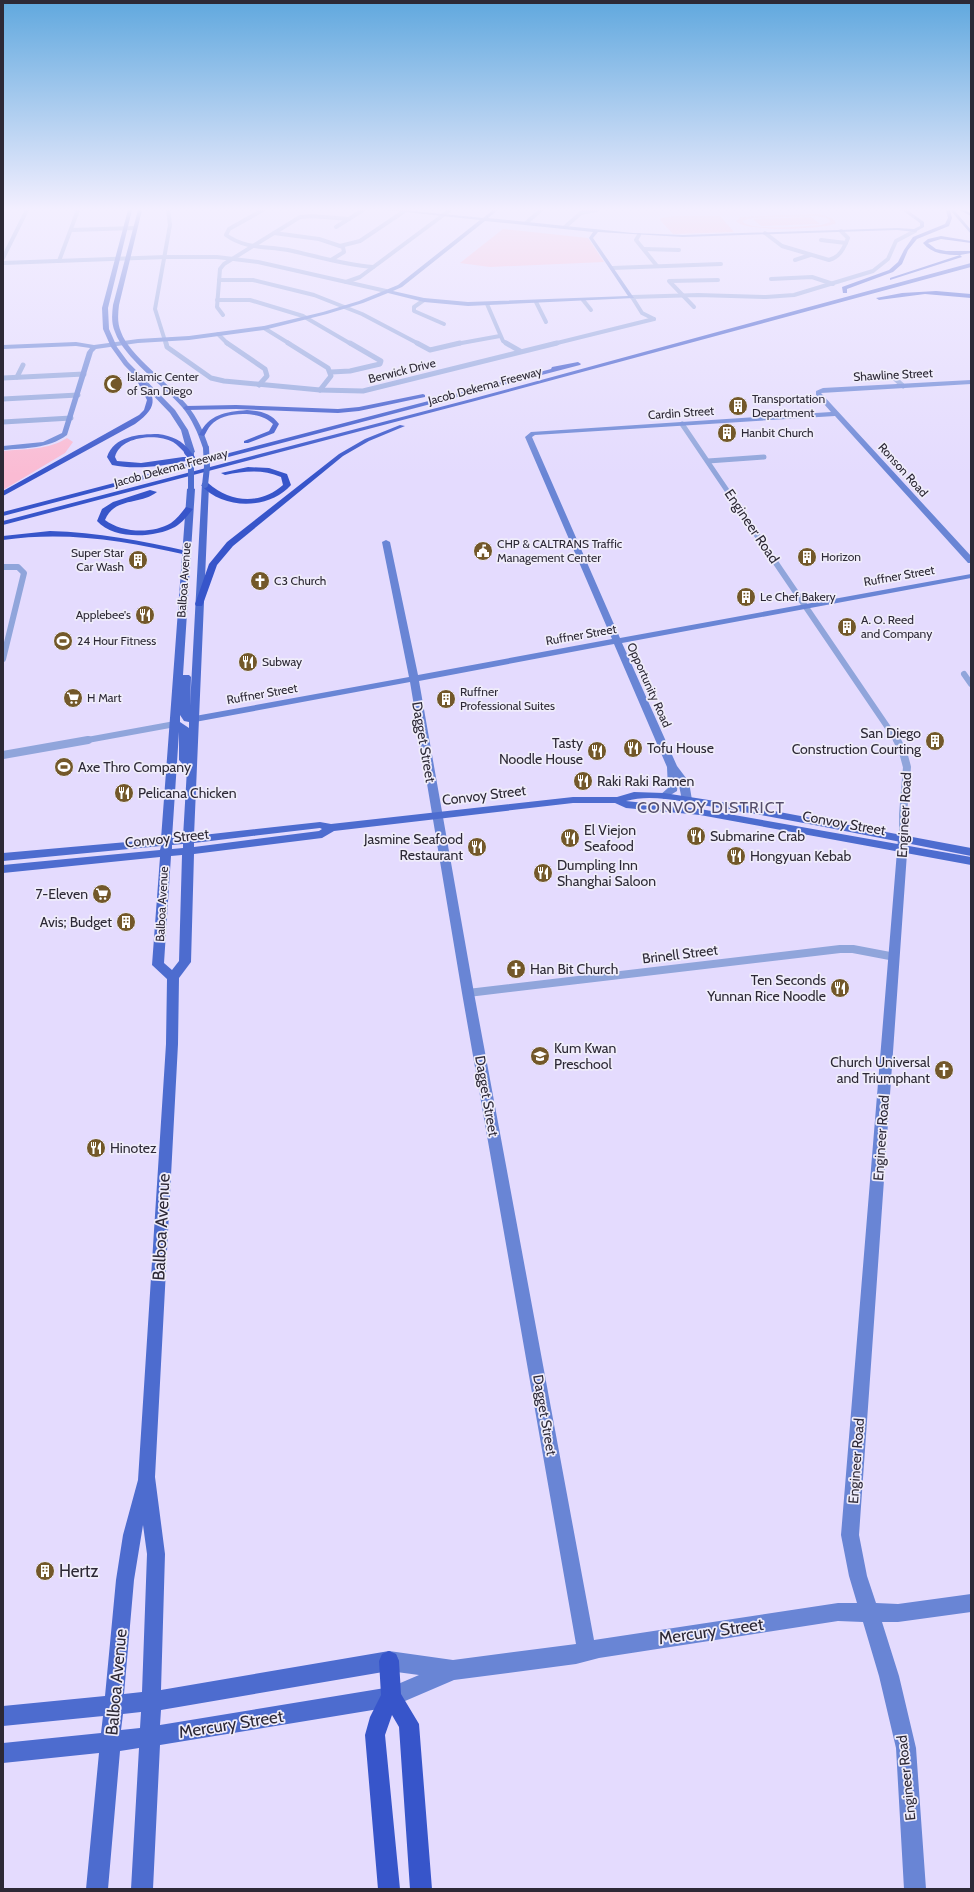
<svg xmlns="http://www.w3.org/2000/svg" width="974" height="1892" viewBox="0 0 974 1892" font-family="Cabin,sans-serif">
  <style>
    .green { fill: #fabbd3; fill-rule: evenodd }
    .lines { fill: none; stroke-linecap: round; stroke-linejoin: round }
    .street-far3 { stroke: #90a5db; stroke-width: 4 }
    .street-far2 { stroke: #90a5db; stroke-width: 5 }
    .street-far1 { stroke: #90a5db; stroke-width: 6 }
    .street { stroke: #90a5db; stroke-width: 8 }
    .secondary { fill: #6985d5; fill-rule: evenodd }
    .primary { fill: #4d6ccf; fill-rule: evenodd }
    .highway { fill: #3755ca; fill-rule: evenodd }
    .primary-bridge { stroke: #4d6ccf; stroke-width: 6 }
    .highway-bridge { stroke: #3755ca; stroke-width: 6 }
    .labels { text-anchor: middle; stroke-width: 3.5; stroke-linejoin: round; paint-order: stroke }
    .far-street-label { font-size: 12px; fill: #2d2936; stroke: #efecfa }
    .far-poi-label { font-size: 12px; fill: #2d2936; stroke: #efecfa; text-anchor: start }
    .street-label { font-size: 14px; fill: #2d2936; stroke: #efecfa }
    .poi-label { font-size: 14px; fill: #2d2936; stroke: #efecfa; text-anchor: start }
    .quarter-label { font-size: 16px; letter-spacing: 1px; fill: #544d6a; stroke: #efecfa }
    .near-street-label { font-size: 17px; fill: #2d2936; stroke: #efecfa }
    .near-poi-label { font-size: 17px; fill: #2d2936; stroke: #efecfa; text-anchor: start }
  </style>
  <rect width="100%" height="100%" fill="#e4dbfe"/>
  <g class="green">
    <path d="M820 214 833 219 836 223C825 230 743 232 736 221L740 218 738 217ZM816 216 827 218 831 222 821 225C806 226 750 232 742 221L752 218Z"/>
    <path d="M674 216H720L734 232 673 234 660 220 661 218Z"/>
    <path d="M811 217 820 224 761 226 753 219Z"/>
    <path d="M503 229 588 238 604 262 490 267 460 263Z"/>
    <path d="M67 438 73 442 65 453 3 490V451C24 449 49 450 67 438Z"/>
  </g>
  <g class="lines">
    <g class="street-far3">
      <path d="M263 210 229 229 226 235C245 249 266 246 288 250 316 256 344 265 373 267"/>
      <path d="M526 223 541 210"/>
      <path d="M336 227 363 210"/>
      <path d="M565 227 581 213 597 210"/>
      <path d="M71 230 135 228"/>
      <path d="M274 233 319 239 343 247 344 252 331 260"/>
      <path d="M765 233 782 246 829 260C840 257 844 248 848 238L841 231"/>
      <path d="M639 235 636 240 657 266"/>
      <path d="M821 240 846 243"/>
      <path d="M340 246 360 241 406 210"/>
      <path d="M644 249 679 250"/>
      <path d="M3 258 27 210"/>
      <path d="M795 260 810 255"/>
      <path d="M59 261 78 210"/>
      <path d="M3 263 165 257H217L258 262 386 291"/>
      <path d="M612 268 721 264"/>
      <path d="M771 279 812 277 833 284"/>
      <path d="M219 280H253L314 295 362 314 419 344"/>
      <path d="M346 282 360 277 450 210"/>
      <path d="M632 297 698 295 766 297 794 295 873 271 888 259 896 241 915 231"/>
      <path d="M632 297 642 313 654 319"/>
      <path d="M217 300H250L303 316 351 344"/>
      <path d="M424 300 414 307V311L444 324"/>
      <path d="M583 300 591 310"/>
      <path d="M536 302 546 322"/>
      <path d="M487 304 503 341 508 344"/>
      <path d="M694 307 669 281 718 280"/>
      <path d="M223 315 217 307 220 269 224 264 300 217 312 216 349 219"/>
      <path d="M264 328 290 344"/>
      <path d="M218 334 228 344"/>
      <path d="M166 344 155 309 170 225 168 210"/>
      <path d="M456 344 500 336"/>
      <path d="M553 344 654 319"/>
    </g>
    <g class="street-far2">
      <path d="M166 343 167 347 211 378 224 381 320 390 363 391 557 343"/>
      <path d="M227 343 265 369 267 376 259 385"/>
      <path d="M288 343 328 368 331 376 320 390"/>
      <path d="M417 343 430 350 460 343"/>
      <path d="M506 343 520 351"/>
      <path d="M331 372 350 371 380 364 381 361 350 343"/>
      <path d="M891 375 903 386"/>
      <path d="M17 377 23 365"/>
      <path d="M3 378 84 374"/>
      <path d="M3 399 78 395"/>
      <path d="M3 422 71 418"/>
      <path d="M682 424 745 517"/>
      <path d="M708 461 764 457"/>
    </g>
    <g class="street-far1">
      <path d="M744 516 897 741"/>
      <path d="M3 567H18L24 573 3 659"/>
      <path d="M964 674 971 684"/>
      <path d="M82 741 175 724"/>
    </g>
    <g class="street">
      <path d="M897 740 903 752 907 767 903 814V839"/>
      <path d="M3 755 88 740"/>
      <path d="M468 993 840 949H853L895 957"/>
    </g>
    <g class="secondary">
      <path d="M386 210H402L483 218 493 210H498L488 218 633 233 683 235 897 228 914 229 920 226V223L902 210H907L924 222V227L915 232 897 230 683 237 598 232 593 238 634 298 468 306 424 302 388 293 363 303 327 314 264 330 189 340 138 343 96 349 93 352 67 435C48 449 25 448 3 450V446L43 442 62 433 87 352 90 348 76 346 3 349V345L76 342 94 345 138 339 189 336 264 326 323 312 359 301 398 285 480 220ZM485 221 593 232 589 238 628 296 468 302 424 298 393 291 402 287Z"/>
      <path d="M971 380V384L821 393 971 556V563H968L835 416 535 435 532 437 620 638 971 574V578L622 643 677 766 689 782 692 800 691 802H683L682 800 678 781 677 791 664 799 659 796 668 788 667 767 614 644 419 681 474 993 594 1640 838 1603H857L849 1576 841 1535 898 839 903 835 908 839 859 1535 867 1576 876 1603 898 1604 971 1594V1612L898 1622H882L899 1676 916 1748 926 1889H904L896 1748 879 1676 863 1622 838 1621 599 1658 576 1664 454 1680 391 1707 384 1704 381 1697 384 1690 419 1675 389 1671 382 1668 379 1661 382 1654 389 1651 453 1660 576 1644 462 993 410 682 195 722 190 719 195 716 409 677 382 542 386 540 390 542 418 675 612 639 525 437 531 432 831 412 816 395V391L823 388Z"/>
    </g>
    <g class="primary">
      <path d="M128 210H132L108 308 109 329 117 347 128 362 175 410 188 430 195 452 193 453 187 452 181 430 170 413 124 365 111 347 103 329 102 308Z"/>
      <path d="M138 210H142L119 305C118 314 117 323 121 332 129 355 170 384 187 405 197 417 204 432 209 448L208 449 203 448C198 433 192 419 182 407 163 385 124 358 115 332 111 323 112 314 113 305Z"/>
      <path d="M950 210H954L971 230V234Z"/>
      <path d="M202 483 209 485 194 836 320 822 331 824 573 797H617L634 792 664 793 747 806 971 848V856C885 839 800 821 714 807 687 803 653 793 626 801L700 809 971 857V865L700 815 626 808 615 803H573L334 831 322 838 194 854 191 962 179 978 178 1044 155 1477 165 1554 161 1690 389 1651 396 1654 399 1661 396 1668 389 1671 161 1710 160 1725 391 1687 398 1690 401 1697 398 1704 391 1707 160 1745 153 1889H131L139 1748 120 1751 108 1889H86L99 1753 3 1763V1743L101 1733 103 1716 3 1726V1706L105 1696 116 1580 123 1535 138 1480 166 1044 167 979 152 965 160 857 3 873V865L160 850 161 846 3 861V853L161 839 187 489 191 487 195 489 183 675H189L191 677 190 706ZM180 715 184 721 189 722V728L180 722ZM179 732V760L187 769 183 837 172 838ZM320 828 322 829 319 831 194 847V843ZM183 844V848L172 849V845ZM182 855 179 961 172 970 164 963 171 856ZM143 1525 147 1554 142 1692 124 1694 134 1580ZM141 1712 140 1728 121 1730 123 1714Z"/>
    </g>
    <g class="highway">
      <path d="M946 210H950L952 218 949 226 917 239 908 250 902 264 893 272 847 289V293H843L842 287 889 270 898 262 904 250 913 237 945 224 948 218Z"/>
      <path d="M959 210H965L971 213V216Z"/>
      <path d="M941 236 971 241V243L941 239 928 243 936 249 946 251H971V253L960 255 962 257 890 280V278L960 255C946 255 932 254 923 243L928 239Z"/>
      <path d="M971 263V267L475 401 3 525V521L471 399Z"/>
      <path d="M936 291 971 294V298L925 294 879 300 876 298 902 293Z"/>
      <path d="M578 362 581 364 580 365 3 516V512L551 369 552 367Z"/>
      <path d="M136 371 138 372C154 395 162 405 135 424L3 496V491L139 415 144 410 147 400 133 373Z"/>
      <path d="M423 394 425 395V397L359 411 338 413 236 409 186 410 183 408 186 406 236 405 338 409 359 407Z"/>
      <path d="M247 410C261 411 271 413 279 424L274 433 248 443H244V441L269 431 273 424C260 410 223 411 211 425 208 428 206 433 204 436L199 435C209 414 225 412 247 410Z"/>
      <path d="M400 425 405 426 369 441 343 456 233 546 217 565 203 604 202 606H196L195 604 209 564 227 542 339 454 365 439Z"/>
      <path d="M158 434C172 436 182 440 191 452L185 453C181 449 178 445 173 442 157 433 120 436 115 457L117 461 141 463 183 457H186V461C162 466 136 470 112 465L107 457C114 436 139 434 158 434Z"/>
      <path d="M248 467 269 468 287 474 291 485C269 510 223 510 201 485L208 483C231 503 260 505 283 485L281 477C262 469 245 471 225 475L221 473Z"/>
      <path d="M150 490 157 492C141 505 114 497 105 520 122 533 153 534 171 523 177 519 181 513 186 507L193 509C188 515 182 523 175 527 154 538 114 540 97 521L102 509 113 502Z"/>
      <path d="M50 531C97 532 142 541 187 551L191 553 187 555C124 541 68 531 3 540V536Z"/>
      <path d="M389 1651 396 1654 399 1661 401 1694 419 1724 432 1889H410L399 1727 392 1715 385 1735 400 1889H378L365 1735 370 1717 381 1695 379 1661 382 1654Z"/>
    </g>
    <g class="primary-bridge">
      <path d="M191 452V489"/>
      <path d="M205 485 207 467 206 448"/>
    </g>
    <path class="highway-bridge" d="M187 452 192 458"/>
  </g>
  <linearGradient id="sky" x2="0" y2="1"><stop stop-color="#60a8de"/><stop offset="0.44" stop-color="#f3efff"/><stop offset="1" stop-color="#f3efff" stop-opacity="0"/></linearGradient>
  <rect width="974" height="475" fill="url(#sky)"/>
  <defs>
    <g id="mosque-disc" transform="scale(1)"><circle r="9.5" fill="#73582a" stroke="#efecfa"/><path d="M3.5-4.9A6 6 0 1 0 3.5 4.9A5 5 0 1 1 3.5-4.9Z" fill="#fff"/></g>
    <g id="building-disc" transform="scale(1)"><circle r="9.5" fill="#73582a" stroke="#efecfa"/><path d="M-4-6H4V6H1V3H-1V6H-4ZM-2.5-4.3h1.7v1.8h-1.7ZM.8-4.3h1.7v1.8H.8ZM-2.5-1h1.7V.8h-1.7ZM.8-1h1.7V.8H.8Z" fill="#fff"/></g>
    <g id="civic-disc" transform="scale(1)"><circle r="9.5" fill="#73582a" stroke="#efecfa"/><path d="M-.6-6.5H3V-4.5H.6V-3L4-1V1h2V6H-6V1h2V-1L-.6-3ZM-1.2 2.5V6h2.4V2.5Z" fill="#fff"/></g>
    <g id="church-disc" transform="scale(1)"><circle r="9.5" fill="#73582a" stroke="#efecfa"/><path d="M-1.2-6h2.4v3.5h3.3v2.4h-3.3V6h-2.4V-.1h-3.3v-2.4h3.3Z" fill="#fff"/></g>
    <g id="restaurant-disc" transform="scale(1)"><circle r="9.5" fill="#73582a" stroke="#efecfa"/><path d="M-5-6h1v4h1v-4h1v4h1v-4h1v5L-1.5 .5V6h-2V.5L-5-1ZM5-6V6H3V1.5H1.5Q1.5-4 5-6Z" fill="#fff"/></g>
    <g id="stadium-disc" transform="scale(1)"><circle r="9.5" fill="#73582a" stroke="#efecfa"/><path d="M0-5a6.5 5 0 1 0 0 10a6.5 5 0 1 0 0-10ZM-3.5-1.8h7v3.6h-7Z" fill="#fff"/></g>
    <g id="supermarket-disc" transform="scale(1)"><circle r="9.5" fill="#73582a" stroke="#efecfa"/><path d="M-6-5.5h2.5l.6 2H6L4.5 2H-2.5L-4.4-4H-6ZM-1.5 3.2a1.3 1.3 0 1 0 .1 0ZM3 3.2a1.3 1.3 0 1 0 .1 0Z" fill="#fff"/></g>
    <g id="school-disc" transform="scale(1)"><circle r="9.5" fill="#73582a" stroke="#efecfa"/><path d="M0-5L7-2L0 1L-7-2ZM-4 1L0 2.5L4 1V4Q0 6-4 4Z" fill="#fff"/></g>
  </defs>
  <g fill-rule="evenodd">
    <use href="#mosque-disc" x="113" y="384"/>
    <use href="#building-disc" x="738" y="406"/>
    <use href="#building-disc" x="727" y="433"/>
    <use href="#civic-disc" x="483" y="551"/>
    <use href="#building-disc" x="807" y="557"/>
    <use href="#building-disc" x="138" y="560"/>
    <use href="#church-disc" x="260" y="581"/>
    <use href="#building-disc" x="746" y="597"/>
    <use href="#restaurant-disc" x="145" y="615"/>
    <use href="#building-disc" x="847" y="627"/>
    <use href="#stadium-disc" x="63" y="641"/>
    <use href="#restaurant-disc" x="248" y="662"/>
    <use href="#supermarket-disc" x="73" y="698"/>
    <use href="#building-disc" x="446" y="699"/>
    <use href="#building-disc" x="935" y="741"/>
    <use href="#restaurant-disc" x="633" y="748"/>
    <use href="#restaurant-disc" x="597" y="751"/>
    <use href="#stadium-disc" x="64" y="767"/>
    <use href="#restaurant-disc" x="583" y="781"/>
    <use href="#restaurant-disc" x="124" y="793"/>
    <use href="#restaurant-disc" x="696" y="836"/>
    <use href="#restaurant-disc" x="570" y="838"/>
    <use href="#restaurant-disc" x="477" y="847"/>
    <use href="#restaurant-disc" x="736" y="856"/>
    <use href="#restaurant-disc" x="543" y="873"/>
    <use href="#supermarket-disc" x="102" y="894"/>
    <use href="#building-disc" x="126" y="922"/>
    <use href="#church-disc" x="516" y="969"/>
    <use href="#restaurant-disc" x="840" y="988"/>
    <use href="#school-disc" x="540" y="1056"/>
    <use href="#church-disc" x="944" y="1070"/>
    <use href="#restaurant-disc" x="96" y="1148"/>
    <use href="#building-disc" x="45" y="1571"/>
  </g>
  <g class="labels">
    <g class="far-street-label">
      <text transform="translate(402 371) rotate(-14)" y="4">Berwick Drive</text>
      <text transform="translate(893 375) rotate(-3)" y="4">Shawline Street</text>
      <text transform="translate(485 386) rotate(-15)" y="4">Jacob Dekema Freeway</text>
      <text transform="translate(681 413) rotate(-4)" y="4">Cardin Street</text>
      <text transform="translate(171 468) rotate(-15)" y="4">Jacob Dekema Freeway</text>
      <text transform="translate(903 470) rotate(48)" y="4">Ronson Road</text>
      <text transform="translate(899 576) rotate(-10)" y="4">Ruffner Street</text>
      <text transform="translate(184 580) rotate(-86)" y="4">Balboa Avenue</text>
      <text transform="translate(581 635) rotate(-10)" y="4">Ruffner Street</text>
      <text transform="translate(649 685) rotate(66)" y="4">Opportunity Road</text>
      <text transform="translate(262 694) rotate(-10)" y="4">Ruffner Street</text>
      <text transform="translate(162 904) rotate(-87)" y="4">Balboa Avenue</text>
    </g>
    <g class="far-poi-label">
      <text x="127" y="381">Islamic Center<tspan x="127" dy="14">of San Diego</tspan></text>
      <text x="752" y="403">Transportation<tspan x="752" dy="14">Department</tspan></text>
      <text x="741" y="437">Hanbit Church</text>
      <text x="497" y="548">CHP &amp; CALTRANS Traffic<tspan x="497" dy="14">Management Center</tspan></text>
      <text x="124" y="557" text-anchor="end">Super Star<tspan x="124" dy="14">Car Wash</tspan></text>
      <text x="821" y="561">Horizon</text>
      <text x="274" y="585">C3 Church</text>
      <text x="760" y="601">Le Chef Bakery</text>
      <text x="131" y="619" text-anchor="end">Applebee's</text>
      <text x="861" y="624">A. O. Reed<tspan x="861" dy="14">and Company</tspan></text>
      <text x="77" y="645">24 Hour Fitness</text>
      <text x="262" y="666">Subway</text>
      <text x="460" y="696">Ruffner<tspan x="460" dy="14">Professional Suites</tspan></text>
      <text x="87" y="702">H Mart</text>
    </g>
    <g class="street-label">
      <text transform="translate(752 526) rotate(56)" y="5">Engineer Road</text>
      <text transform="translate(424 742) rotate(80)" y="5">Dagget Street</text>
      <text transform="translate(484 795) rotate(-7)" y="5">Convoy Street</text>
      <text transform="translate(904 815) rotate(-87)" y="5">Engineer Road</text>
      <text transform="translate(844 823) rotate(10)" y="5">Convoy Street</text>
      <text transform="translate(167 838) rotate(-6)" y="5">Convoy Street</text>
      <text transform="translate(680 954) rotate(-7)" y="5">Brinell Street</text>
      <text transform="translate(487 1096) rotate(80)" y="5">Dagget Street</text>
      <text transform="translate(881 1138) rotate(-86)" y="5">Engineer Road</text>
      <text transform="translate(545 1415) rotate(80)" y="5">Dagget Street</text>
      <text transform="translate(856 1461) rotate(-86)" y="5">Engineer Road</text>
      <text transform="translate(906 1778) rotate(-96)" y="5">Engineer Road</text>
    </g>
    <g class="poi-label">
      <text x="921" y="738" text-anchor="end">San Diego<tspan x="921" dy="16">Construction Courting</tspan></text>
      <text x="583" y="748" text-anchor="end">Tasty<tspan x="583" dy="16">Noodle House</tspan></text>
      <text x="647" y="753">Tofu House</text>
      <text x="78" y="772">Axe Thro Company</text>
      <text x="597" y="786">Raki Raki Ramen</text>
      <text x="138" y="798">Pelicana Chicken</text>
      <text x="584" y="835">El Viejon<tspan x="584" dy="16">Seafood</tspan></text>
      <text x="710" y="841">Submarine Crab</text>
      <text x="463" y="844" text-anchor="end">Jasmine Seafood<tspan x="463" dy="16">Restaurant</tspan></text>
      <text x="750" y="861">Hongyuan Kebab</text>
      <text x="557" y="870">Dumpling Inn<tspan x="557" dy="16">Shanghai Saloon</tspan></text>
      <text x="88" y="899" text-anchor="end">7-Eleven</text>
      <text x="112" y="927" text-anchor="end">Avis; Budget</text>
      <text x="530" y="974">Han Bit Church</text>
      <text x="826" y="985" text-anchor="end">Ten Seconds<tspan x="826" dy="16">Yunnan Rice Noodle</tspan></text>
      <text x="554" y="1053">Kum Kwan<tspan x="554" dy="16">Preschool</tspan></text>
      <text x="930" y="1067" text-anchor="end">Church Universal<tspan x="930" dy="16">and Triumphant</tspan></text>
      <text x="110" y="1153">Hinotez</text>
    </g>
    <g class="quarter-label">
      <text x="711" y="813">CONVOY DISTRICT</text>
    </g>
    <g class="near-street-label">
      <text transform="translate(161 1227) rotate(-87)" y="6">Balboa Avenue</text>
      <text transform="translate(711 1631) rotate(-8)" y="6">Mercury Street</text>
      <text transform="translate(116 1682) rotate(-85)" y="6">Balboa Avenue</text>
      <text transform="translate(231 1724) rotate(-9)" y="6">Mercury Street</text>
    </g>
    <g class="near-poi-label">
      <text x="59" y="1577">Hertz</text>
    </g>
  </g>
  <rect width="974" height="1892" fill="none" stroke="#2d2936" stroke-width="8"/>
</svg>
